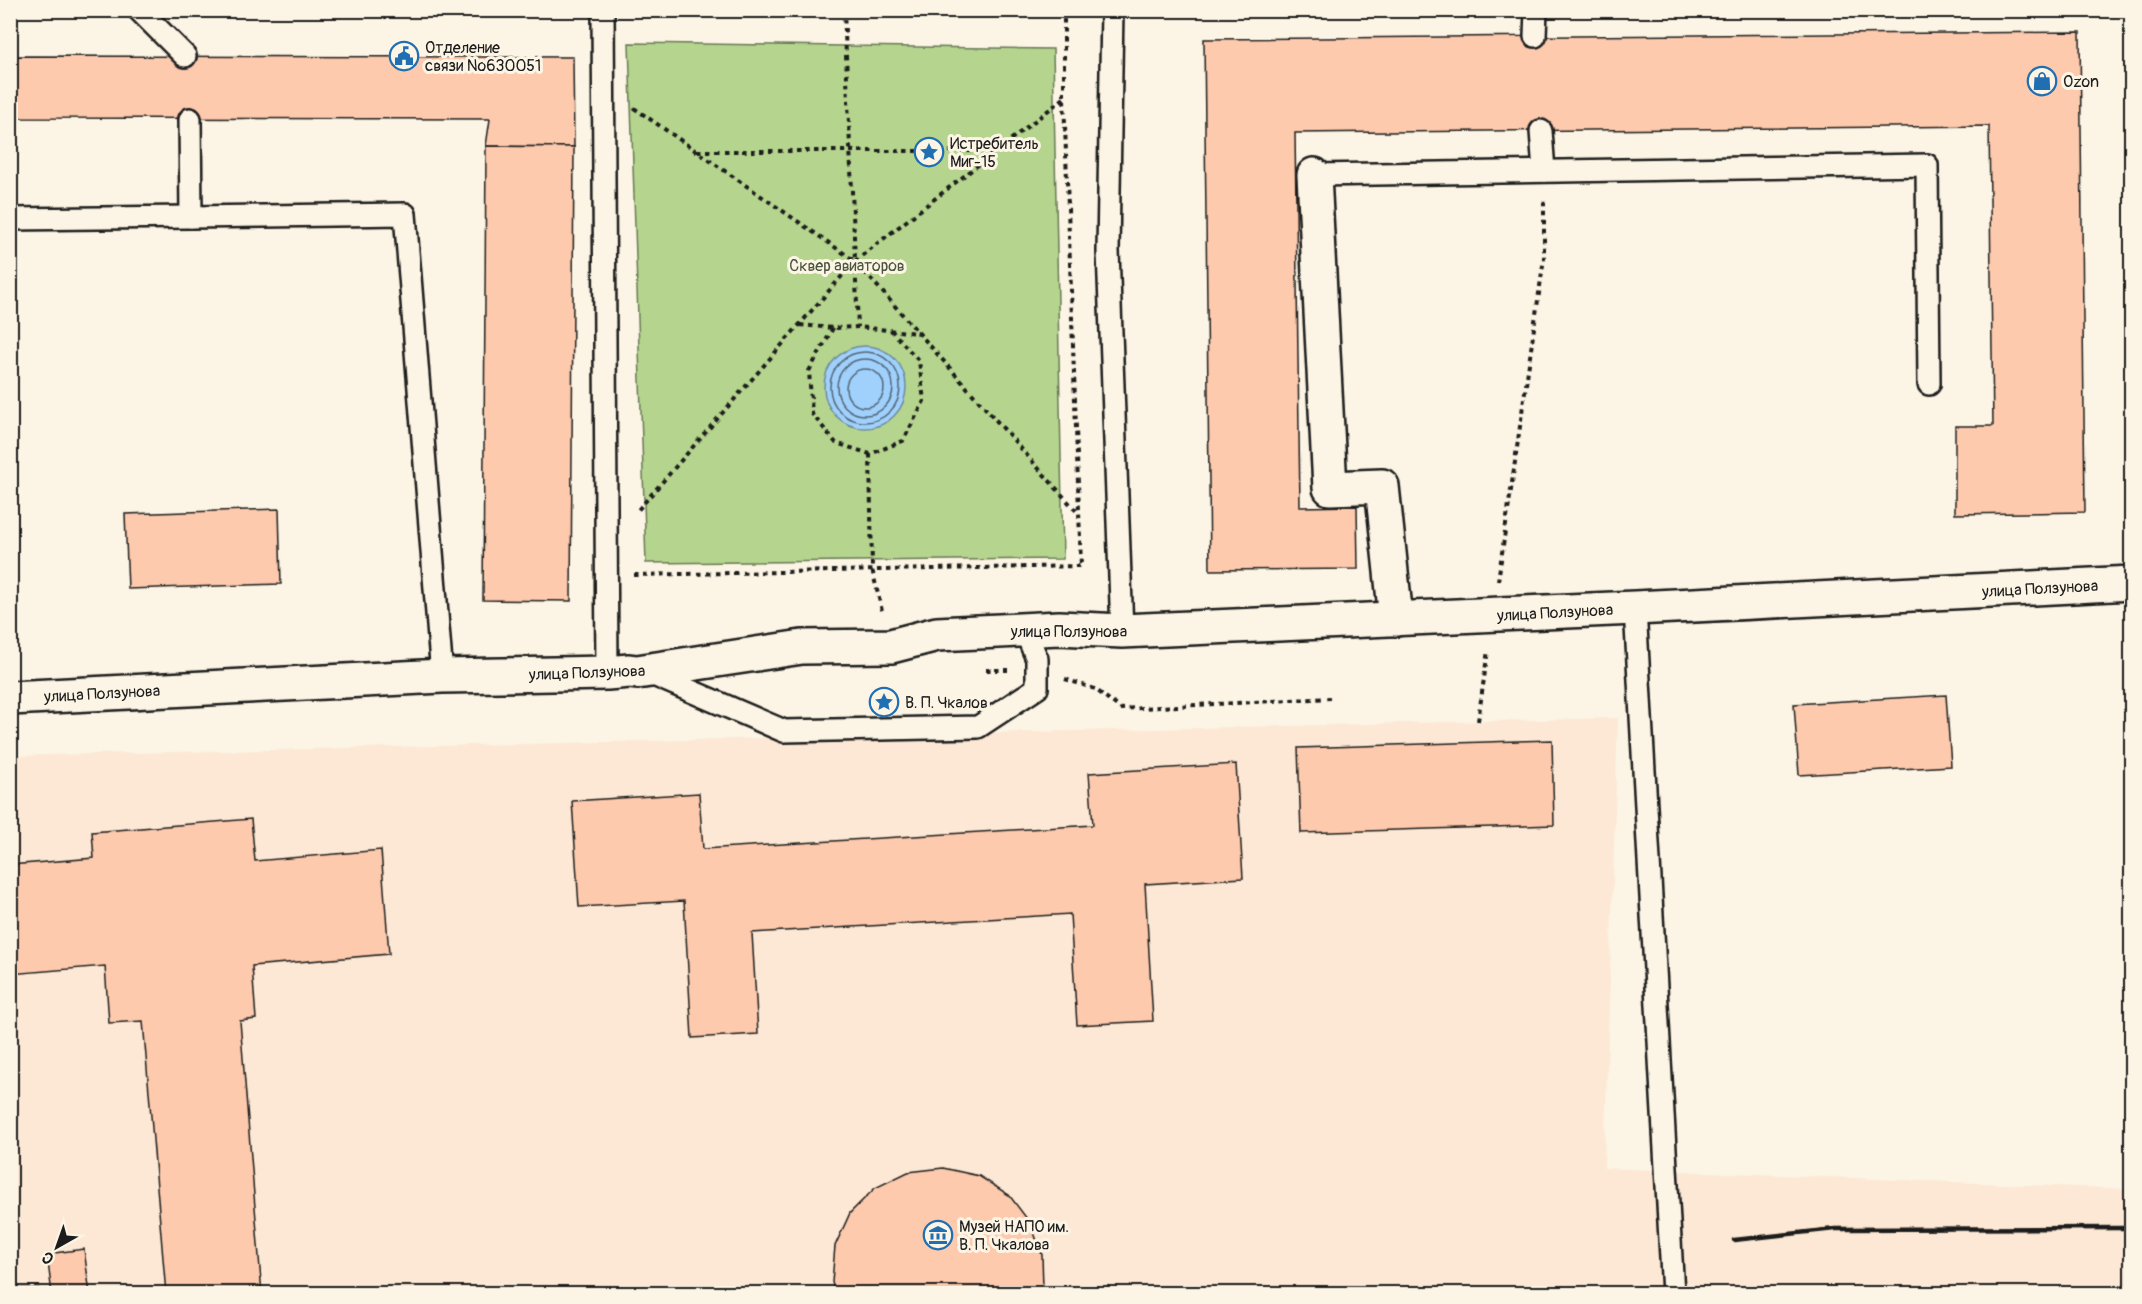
<svg xmlns="http://www.w3.org/2000/svg" width="2142" height="1304" viewBox="0 0 2142 1304" font-family="Pangolin,sans-serif">
  <style>
    .built { fill: #fce8d4 }
    .green { fill: #b5d58e; stroke: #687855; stroke-width: 1.5 }
    .water { fill: #a0d1fc; stroke: #6b89a2; stroke-width: 1.5 }
    .lines { fill: none; stroke-linecap: round; stroke-linejoin: round }
    .shore { stroke: #516476; stroke-width: 1.5 }
    .building { fill: #fdcaad; stroke: #1c1c1c; stroke-width: 1.5 }
    .service-casing { stroke: #1c1c1c; stroke-width: 26 }
    .minor-casing { stroke: #1c1c1c; stroke-width: 38 }
    .path { stroke: #1c1c1c; stroke-width: 4; stroke-dasharray: 4.5 4.5; stroke-linecap: butt }
    .service { stroke: #fcf5e5; stroke-width: 21 }
    .minor { stroke: #fcf5e5; stroke-width: 33 }
    .rail { stroke: #1c1c1c; stroke-width: 4.5 }
    .labels { text-anchor: middle; stroke-width: 6; stroke-linejoin: round; paint-order: stroke }
    .poi-label { font-size: 16px; fill: #1c1c1c; stroke: #fcf5e5; text-anchor: start }
    .park-label { font-size: 16px; fill: #4a543e; stroke: #fcf5e5 }
    .street-label { font-size: 16px; fill: #1c1c1c; stroke: #fcf5e5 }
  </style>
  <rect width="100%" height="100%" fill="#fcf5e5"/>
  <filter id="ink" filterUnits="userSpaceOnUse"><feTurbulence type="fractalNoise" baseFrequency=".0167" numOctaves="2"/><feDisplacementMap in="SourceGraphic" scale="12" xChannelSelector="R" yChannelSelector="G"/><feConvolveMatrix kernelMatrix="1 2 1 2 8 2 1 2 1" color-interpolation-filters="sRGB"/></filter>
  <g filter="url(#ink)">
    <path class="built" d="M1618 718 1604 1168 2131 1189V1293H11L10 756Z"/>
    <path class="green" d="M629 43 1053 49 1063 559 646 563Z"/>
    <circle class="water" cx="865" cy="387" r="41"/>
    <g class="lines">
      <g class="shore">
        <circle cx="865" cy="387" r="35"/>
        <circle cx="865" cy="387" r="28"/>
        <circle cx="865" cy="388" r="19"/>
      </g>
    </g>
    <g class="building">
      <path d="M2080 32 2085 512 1955 514V426H1993L1989 126 1295 133 1300 507 1357 506 1358 569 1210 570 1204 39Z"/>
      <path d="M10 56 573 57 574 147 486 146 490 119 10 118Z"/>
      <path d="M486 146 574 147 571 601 483 600Z"/>
      <path d="M279 509 281 584 128 589 125 514Z"/>
      <path d="M1946 695 1951 766 1799 775 1794 704Z"/>
      <path d="M1552 740 1554 825 1301 833 1298 748Z"/>
      <path d="M1236 764 1243 878 1145 884 1153 1021 1077 1025 1070 914 752 933 758 1034 692 1038 684 901 579 907 572 801 699 793 703 849 1093 825 1089 773Z"/>
      <path d="M251 819 255 861 381 850 389 954 252 966 256 1019 240 1021 262 1294H166L143 1021 109 1023 105 966 10 974V865L94 858 92 832Z"/>
      <path d="M943 1168 979 1176 1009 1195 1031 1224 1042 1255 1043 1288 1041 1294H835L832 1282 835 1246 850 1213 875 1188 908 1172Z"/>
      <path d="M84 1249 90 1294H52L47 1254Z"/>
      <rect x="10" y="1289" width="29" height="5"/>
    </g>
    <g class="lines">
      <g class="service-casing">
        <g id="service">
          <path d="M139 10 185 56"/>
          <path d="M603 10 607 673"/>
          <path d="M1112 10 1108 251 1122 631"/>
          <path d="M1535 36 1536 10"/>
          <path d="M190 119 191 217 405 214 442 676"/>
          <path d="M1541 131 1544 171"/>
          <path d="M1314 175 1927 165 1929 384"/>
          <path d="M10 219 191 217"/>
          <path d="M1635 608 1673 1294"/>
          <path d="M647 675 656 676 784 731 978 727 1037 688V659L1025 630"/>
        </g>
      </g>
      <g class="minor-casing">
        <g id="minor">
          <path d="M1314 175 1330 488 1382 486 1396 619"/>
          <path d="M10 698 442 676 607 673 629 671 637 672 802 647 891 646 937 634 1059 628 1122 631 1635 608 2132 583"/>
        </g>
      </g>
      <g class="path">
        <path d="M263 10 576 13"/>
        <path d="M844 10 858 327"/>
        <path d="M993 10 1084 12"/>
        <path d="M631 13 753 10"/>
        <path d="M1064 98 855 261 1079 514"/>
        <path d="M634 108 855 261 637 511"/>
        <path d="M697 151H995"/>
        <path d="M800 325 833 328 858 327 918 333"/>
        <path d="M833 328 809 371 812 414 836 443 870 454 903 441 924 401 919 361 892 331"/>
        <path d="M870 454 872 569 882 611"/>
        <path d="M634 575 1081 566 1064 98V11"/>
        <path d="M1498 581 1544 258V201"/>
        <path d="M986 670H1008"/>
        <path d="M1065 679 1095 689 1121 709 1330 698"/>
        <path d="M1478 721 1488 650"/>
      </g>
      <use href="#service" class="service"/>
      <use href="#minor" class="minor"/>
      <path class="rail" d="M1734 1240 1835 1229 2132 1228"/>
    </g>
  </g>
  <defs>
    <g id="civic-ring" transform="scale(1.5)"><circle r="9.5" fill="#fcf5e5" stroke="#1f6fb2" stroke-width="1.5"/><path d="M-.6-6.5H3V-4.5H.6V-3L4-1V1h2V6H-6V1h2V-1L-.6-3ZM-1.2 2.5V6h2.4V2.5Z" fill="#1f6fb2"/></g>
    <g id="shop-ring" transform="scale(1.5)"><circle r="9.5" fill="#fcf5e5" stroke="#1f6fb2" stroke-width="1.5"/><path d="M-5-2.5h2.3a2.7 3.5 0 0 1 5.4 0H5L5.5 6h-11ZM-1.5-2.5h3a1.5 2.3 0 0 0-3 0Z" fill="#1f6fb2"/></g>
    <g id="sight-ring" transform="scale(1.5)"><circle r="9.5" fill="#fcf5e5" stroke="#1f6fb2" stroke-width="1.5"/><path d="M0-6L1.8-2.2L6-1.7L2.9 1.2L3.7 5.4L0 3.3L-3.7 5.4L-2.9 1.2L-6-1.7L-1.8-2.2Z" fill="#1f6fb2"/></g>
    <g id="museum-ring" transform="scale(1.5)"><circle r="9.5" fill="#fcf5e5" stroke="#1f6fb2" stroke-width="1.5"/><path d="M0-6L6-3V-2H-6V-3ZM-5-1h2V3h-2ZM-1-1h2V3h-2ZM3-1h2V3H3ZM-6 4H6V6H-6Z" fill="#1f6fb2"/></g>
  </defs>
  <g fill-rule="evenodd">
    <use href="#civic-ring" x="404" y="56"/>
    <use href="#shop-ring" x="2042" y="81"/>
    <use href="#sight-ring" x="929" y="152"/>
    <use href="#sight-ring" x="884" y="702"/>
    <use href="#museum-ring" x="938" y="1235"/>
  </g>
  <g class="labels">
    <g class="poi-label">
      <text x="425" y="53">Отделение<tspan x="425" dy="18">связи №630051</tspan></text>
      <text x="2063" y="87">Ozon</text>
      <text x="950" y="149">Истребитель<tspan x="950" dy="18">Миг-15</tspan></text>
      <text x="905" y="708">В. П. Чкалов</text>
      <text x="959" y="1232">Музей НАПО им.<tspan x="959" dy="18">В. П. Чкалова</tspan></text>
    </g>
    <g class="park-label">
      <text x="847" y="271">Сквер авиаторов</text>
    </g>
    <g class="street-label">
      <text transform="translate(2040 588) rotate(-3)" y="6">улица Ползунова</text>
      <text transform="translate(1555 612) rotate(-3)" y="6">улица Ползунова</text>
      <text x="1069" y="637">улица Ползунова</text>
      <text transform="translate(587 672) rotate(-2)" y="6">улица Ползунова</text>
      <text transform="translate(102 693) rotate(-3)" y="6">улица Ползунова</text>
    </g>
  </g>
  <rect width="2142" height="1304" fill="none" stroke="#fcf5e5" stroke-width="36"/>
  <rect x="18" y="18" width="2106" height="1268" fill="none" stroke="#1c1c1c" stroke-width="2" filter="url(#ink)"/>
  <g transform="translate(57 1247) rotate(220)" stroke="#fcf5e5" stroke-width="4.5" paint-order="stroke">
  <path d="M0-4.5L10 22L0 15L-10 22Z" fill="#1c1c1c"/>
  <text y="-9" font-size="16" font-weight="bold" text-anchor="middle" fill="#1c1c1c">С</text>
  </g>
</svg>
